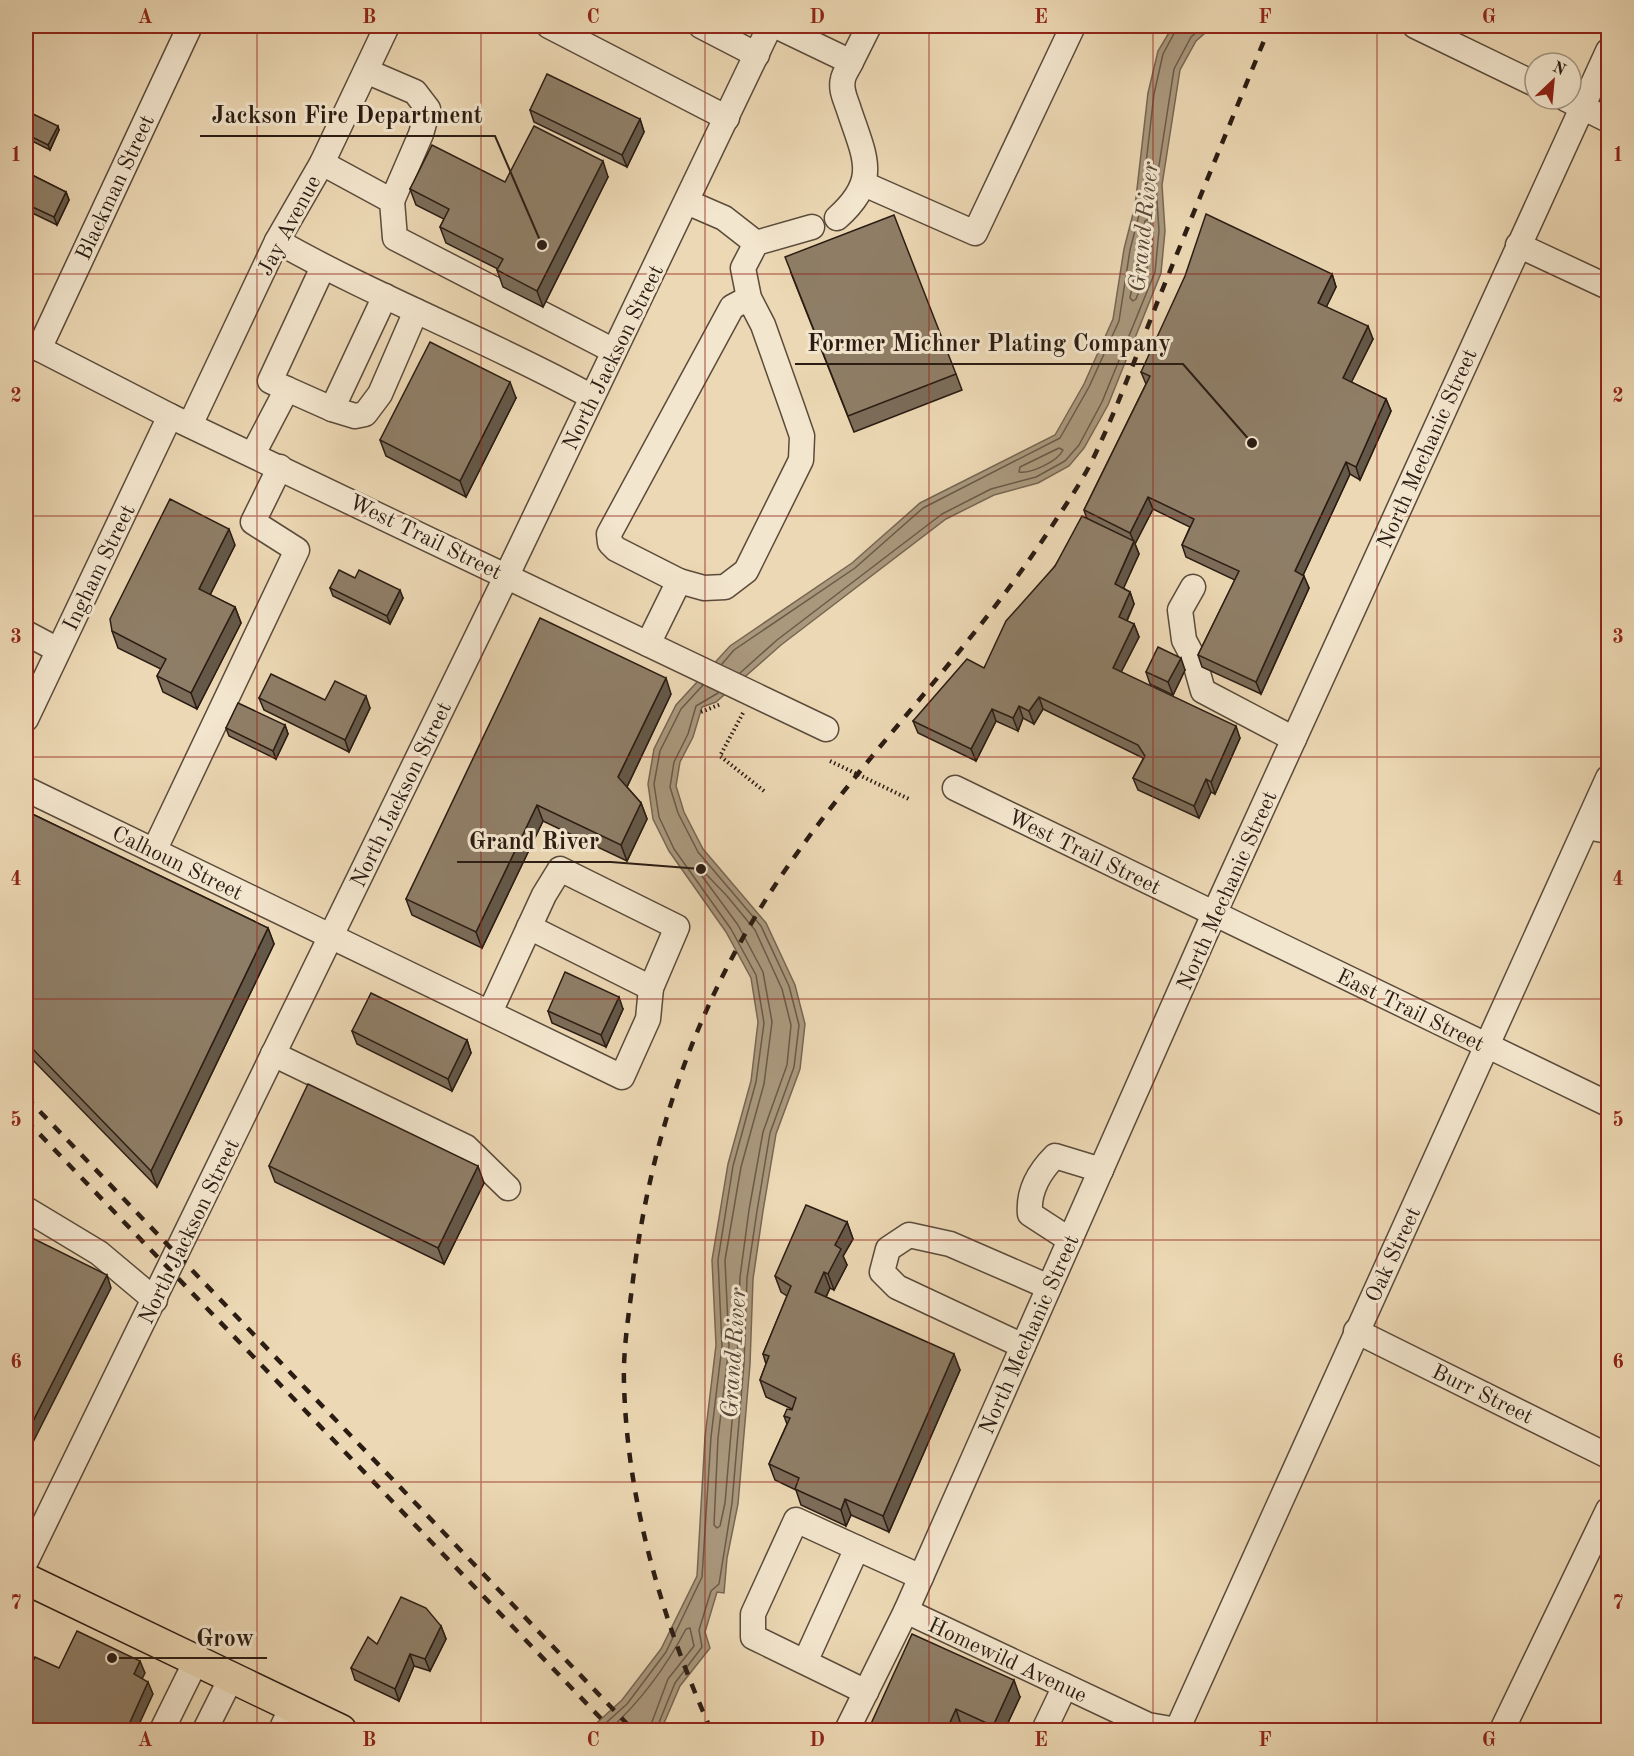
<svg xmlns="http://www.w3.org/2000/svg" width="1634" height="1756" viewBox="0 0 1634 1756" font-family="'Old Standard TT',serif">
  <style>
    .water { fill: #aa987d; stroke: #776653; stroke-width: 1.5 }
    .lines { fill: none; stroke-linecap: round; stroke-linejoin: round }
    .shore { stroke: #6a5a48; stroke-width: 1.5 }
    .minor-casing { stroke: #5b4b3b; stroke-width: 27 }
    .major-casing { stroke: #2b1c13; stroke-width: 33 }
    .path { stroke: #2b1c13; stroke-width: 4; stroke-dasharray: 1.5 3; stroke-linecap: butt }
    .minor { stroke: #f3e6ce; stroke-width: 24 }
    .major { stroke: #ecd8b4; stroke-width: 30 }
    .rail { stroke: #2b1c13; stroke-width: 4.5; stroke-dasharray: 10 10; stroke-linecap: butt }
    .wall { fill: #7b6c59; stroke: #2b1c13; stroke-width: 1.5 }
    .shaded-wall { fill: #645848; stroke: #2b1c13; stroke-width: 1.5 }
    .building { fill: #8f7e67; stroke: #2b1c13; stroke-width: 1.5 }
    .grid { fill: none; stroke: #8f2418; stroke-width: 1.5; stroke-opacity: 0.55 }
    .labels { text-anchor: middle; stroke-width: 6; stroke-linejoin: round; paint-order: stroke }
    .street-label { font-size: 22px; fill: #2b1c13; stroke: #f3e6ce }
    .water-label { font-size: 24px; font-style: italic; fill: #574738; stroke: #f3e6ce }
    .leader { fill: none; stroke: #2b1c13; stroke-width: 2 }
    .callout-dot { fill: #2b1c13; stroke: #f3e6ce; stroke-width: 2 }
    .callout-label { font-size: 24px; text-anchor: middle; font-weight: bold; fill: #2b1c13; stroke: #f3e6ce; stroke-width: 6; stroke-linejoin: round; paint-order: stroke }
    .neatline { fill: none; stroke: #8f2418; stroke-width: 2 }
    .grid-label { font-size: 20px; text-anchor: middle; font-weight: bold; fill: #8f2418 }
  </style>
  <rect width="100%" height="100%" fill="#ecd8b4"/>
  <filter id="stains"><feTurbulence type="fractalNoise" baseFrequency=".00333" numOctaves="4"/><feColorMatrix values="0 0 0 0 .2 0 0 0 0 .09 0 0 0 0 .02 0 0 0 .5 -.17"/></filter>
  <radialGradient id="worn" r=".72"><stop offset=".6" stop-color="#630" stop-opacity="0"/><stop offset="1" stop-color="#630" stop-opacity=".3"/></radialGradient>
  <path class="water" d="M1173 26H1213L1196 41 1180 70 1162 185 1165 231 1161 273 1108 405 1084 448 1069 466 1038 483 994 495 946 519 781 645 716 702 702 707 693 737 680 762 676 786 684 812 703 849 766 923 795 985 805 1024 800 1069 776 1134 763 1211 753 1279 750 1364 738 1504 727 1558 724 1593 717 1592 705 1632 710 1648 680 1686 661 1730H589L622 1700 661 1649 697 1576 705 1437 716 1345 712 1260 728 1164 751 1081 758 1022 751 978 726 932 669 851 653 819 648 784 654 749 676 705 730 646 852 563 920 503 1055 435 1084 384 1113 319 1124 249 1135 206 1148 93 1158 51Z"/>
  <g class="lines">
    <g class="shore">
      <path d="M1149 219C1159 238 1144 280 1136 299L1133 301 1130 298 1145 221Z"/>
      <path d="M1059 448 1063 450C1058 461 1031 474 1019 472L1020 467Z"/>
      <path d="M722 664 734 650 855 568 923 508 1060 438 1089 387 1119 321 1130 250 1141 207 1154 94 1163 54 1178 26"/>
      <path d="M740 673 777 640 942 514 991 489 1036 477 1065 461 1079 445 1102 402 1155 272 1159 231 1156 185 1174 69 1191 37 1204 26"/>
      <path d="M704 872 727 896 755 930 782 989 791 1025 787 1065 763 1132 749 1210 740 1277 737 1363 725 1503 720 1526 717 1528 714 1525 718 1438 729 1346 725 1260 741 1167 764 1084 772 1022 763 972 738 925 702 876Z"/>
      <path d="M598 1730 627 1704 666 1652 702 1577 711 1437 722 1346 718 1260 733 1166 756 1082 764 1023 756 975 731 929 674 849 659 817 654 784 660 751 681 709 703 685"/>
      <path d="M609 1730C641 1701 666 1667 686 1629L690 1628 694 1646 668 1679 649 1730"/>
      <path d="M656 1730 675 1683 702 1647 699 1630 711 1591 719 1584 732 1503 744 1363 747 1278 757 1211 770 1133 794 1067 799 1025 789 986 761 926 698 852 678 813 670 787 674 762 688 734 696 706 718 693"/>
    </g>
    <g class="minor-casing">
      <g id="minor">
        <path d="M549 26 727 118"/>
        <path d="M701 26 757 55"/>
        <path d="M776 26 851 62 869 26"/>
        <path d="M1415 26 1535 84"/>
        <path d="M366 71 415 92 428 109 421 134 392 201"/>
        <path d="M1566 99 1608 120"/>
        <path d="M322 163 392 201 395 238 614 351"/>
        <path d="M864 184 975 233 1073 26"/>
        <path d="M687 202 724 218 756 243"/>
        <path d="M837 218C880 180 865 158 849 110 846 100 840 90 843 79 844 73 849 67 851 62"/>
        <path d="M277 241C379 299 489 340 592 397"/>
        <path d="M1518 245 1608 287"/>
        <path d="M26 342 170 416 826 729"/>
        <path d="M39 349 190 26"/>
        <path d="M287 389 332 409 385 296"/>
        <path d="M332 409 355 416 365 414 380 394 416 311"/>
        <path d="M190 425 277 241 322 163 387 26"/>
        <path d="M253 454 287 389 270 381 323 267"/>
        <path d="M679 581 616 549 610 543 609 534 732 307 749 298"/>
        <path d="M1193 587 1180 610 1184 640 1194 659 1203 691 1294 739"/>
        <path d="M26 633 58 650"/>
        <path d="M648 644 679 581 704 588 725 587 746 571 801 460 802 436 792 407 763 325 749 298 743 268 756 243 812 227"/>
        <path d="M26 719 170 416"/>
        <path d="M955 788 1608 1104"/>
        <path d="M26 789 622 1077 648 1019 651 988 677 927 560 869 544 895 490 1012"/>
        <path d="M1587 827 1608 831"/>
        <path d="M154 851 297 550 253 522 280 467"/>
        <path d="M529 927 651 988"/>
        <path d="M273 1054 466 1147 508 1188"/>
        <path d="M26 1209 99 1253 155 1300"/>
        <path d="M1070 1240 1030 1214C1028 1192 1039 1172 1055 1156L1101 1170"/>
        <path d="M1356 1331 1608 1456"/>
        <path d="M1023 1346 897 1287 882 1272 888 1249 909 1235 950 1244 1049 1287"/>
        <path d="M857 1548 921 1577"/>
        <path d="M26 1561 507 575 770 26"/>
        <path d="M906 1611 1148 1725 1177 1730 1608 778"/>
        <path d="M805 1662 857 1548 796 1520 753 1614V1637L866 1692"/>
        <path d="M162 1730 196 1661"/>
        <path d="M205 1730 231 1678"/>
        <path d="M281 1730 292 1707"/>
        <path d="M847 1730 906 1611 1214 914 1608 51"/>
        <path d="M1044 1730 1065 1686"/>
        <path d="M1502 1730 1608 1510"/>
      </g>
    </g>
    <g class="major-casing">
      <path id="major" d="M26 1579 341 1730"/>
    </g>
    <g class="path">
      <path d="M701 712 721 704"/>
      <path d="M743 713 720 756 764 791"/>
      <path d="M830 761 911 800"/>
    </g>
    <use href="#minor" class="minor"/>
    <use href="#major" class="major"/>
    <g class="rail">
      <path d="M26 1097 633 1730"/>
      <path d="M26 1120 612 1730"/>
      <path d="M711 1730C663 1622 627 1503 624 1383 623 1352 628 1319 632 1288 650 1134 699 994 788 866 869 749 972 649 1050 529 1067 503 1086 476 1098 448 1121 399 1139 348 1159 298 1196 207 1233 116 1270 26"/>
    </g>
  </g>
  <g class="wall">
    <path d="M530 110 640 119 644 132 627 167 534 122Z"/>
    <path d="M26 123 59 130 50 150 26 138Z"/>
    <path d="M26 172 66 192 69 200 57 225 26 210Z"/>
    <path d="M608 177 543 307 503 287 497 270 498 269 446 243 440 227 444 219 416 205 410 189 505 182Z"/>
    <path d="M791 273 956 374 962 390 854 432Z"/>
    <path d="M1332 274 1336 287 1326 307 1373 339 1351 382 1386 399 1391 411 1360 480 1350 474 1303 575 1309 588 1261 694 1202 667 1198 655 1235 580 1186 557 1182 545 1190 527 1153 509 1135 544 1139 554 1123 588 1130 592 1134 604 1127 621 1134 624 1139 637 1121 672 1240 738 1215 794 1211 792 1199 818 1138 790 1133 778 1143 759V758L1043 709 1034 724 1023 718 1018 731 996 721 976 761 918 733 913 721 984 668 1055 566 1087 519 1084 510 1146 384 1141 372Z"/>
    <path d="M516 398 466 497 386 456 380 440Z"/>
    <path d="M235 545 210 595 235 607 241 623 197 709 163 692 157 676 161 669 118 648 112 631Z"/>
    <path d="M330 588 403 598 390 624 333 596Z"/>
    <path d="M1185 670 1173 695 1150 684 1146 672Z"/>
    <path d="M671 694 627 787 641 803 647 819 627 861 543 821 482 948 412 915 406 899Z"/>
    <path d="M259 698 325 700 370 708 349 752 264 710Z"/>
    <path d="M285 725 288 734 276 759 229 736 226 728Z"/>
    <path d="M26 811 268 928 274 944 157 1187 26 1053Z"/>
    <path d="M623 1009 606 1047 552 1023 548 1011Z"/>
    <path d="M352 1031 467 1040 471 1053 452 1091 357 1044Z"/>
    <path d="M269 1166 484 1183 444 1264 275 1182Z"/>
    <path d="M847 1222 853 1239 843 1256 847 1265 834 1290 830 1288 826 1297 960 1370 889 1532 851 1515 846 1526 801 1505 796 1490 775 1480 769 1464 787 1424 784 1416 792 1409 766 1397 760 1380 766 1364 763 1354 787 1296 781 1292 775 1276Z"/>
    <path d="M441 1626 446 1639 430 1671 414 1666 399 1701 355 1680 351 1668 377 1644Z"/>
    <path d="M1020 1697 1004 1731H973L961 1725 959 1731H871L870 1726Z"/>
  </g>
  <g class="shaded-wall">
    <path d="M640 119 644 132 627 167 622 155Z"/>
    <path d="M58 126 59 130 50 150 48 145Z"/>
    <path d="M603 161 608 177 543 307 537 291Z"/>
    <path d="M66 192 69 200 57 225 54 217Z"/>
    <path d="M1332 274 1336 287 1322 316 1318 303Z"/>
    <path d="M1368 326 1373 339 1347 391 1343 378Z"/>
    <path d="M510 382 516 398 466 497 460 481Z"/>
    <path d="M1386 399 1391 411 1360 480 1356 467Z"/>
    <path d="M1346 462 1350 474 1299 584 1295 571Z"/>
    <path d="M1148 497 1153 509 1135 544 1139 554 1120 596 1115 584 1134 542 1130 533Z"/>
    <path d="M229 529 235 545 205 605 199 589Z"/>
    <path d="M1304 576 1309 588 1261 694 1256 682Z"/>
    <path d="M400 590 403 598 390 624 387 616Z"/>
    <path d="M1130 592 1134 604 1123 629 1119 617Z"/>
    <path d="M235 607 241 623 197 709 191 693Z"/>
    <path d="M1134 624 1139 637 1117 680 1113 668Z"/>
    <path d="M1181 658 1185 670 1173 695 1168 682Z"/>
    <path d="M666 678 671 694 624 793 618 777Z"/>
    <path d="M366 696 370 708 349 752 345 740Z"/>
    <path d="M1039 697 1043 709 1034 724 1029 711Z"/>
    <path d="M1019 706 1023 718 1018 731 1013 718Z"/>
    <path d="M992 709 996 721 976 761 971 749Z"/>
    <path d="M285 725 288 734 276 759 273 751Z"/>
    <path d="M1236 726 1240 738 1215 794 1211 782Z"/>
    <path d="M1206 779 1211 792 1199 818 1194 806Z"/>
    <path d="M641 803 647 819 627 861 621 845Z"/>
    <path d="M537 805 543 821 482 948 476 932Z"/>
    <path d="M268 928 274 944 157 1187 151 1171Z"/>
    <path d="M619 997 623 1009 606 1047 601 1035Z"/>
    <path d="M467 1040 471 1053 452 1091 448 1079Z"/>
    <path d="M478 1166 484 1183 444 1264 438 1248Z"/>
    <path d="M847 1222 853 1239 843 1256 847 1265 834 1290 828 1274 835 1245Z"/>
    <path d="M824 1272 830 1288 821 1308 815 1292Z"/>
    <path d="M107 1275 111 1288 26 1456V1435Z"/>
    <path d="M954 1354 960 1370 889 1532 883 1516Z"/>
    <path d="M845 1499 851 1515 846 1526 841 1510Z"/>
    <path d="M441 1626 446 1639 430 1671 425 1659Z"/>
    <path d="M410 1654 414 1666 399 1701 395 1689Z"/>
    <path d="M140 1661 145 1673 138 1687 134 1674Z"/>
    <path d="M1014 1680 1020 1697 1004 1731H995L993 1726Z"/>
    <path d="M148 1682 153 1694 136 1731H126Z"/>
    <path d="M956 1709 961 1725 959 1731H946Z"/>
  </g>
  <g class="building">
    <path d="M547 74 640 119 622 155 530 110Z"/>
    <path d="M31 113 58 126 48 145 26 134V123Z"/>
    <path d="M534 126 603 161 537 291 497 270 503 259 440 227 449 209 410 189 432 145 505 182Z"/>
    <path d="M26 172 66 192 54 217 26 204Z"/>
    <path d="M1206 214 1332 274 1318 303 1368 326 1343 378 1386 399 1356 467 1346 462 1295 571 1304 576 1256 682 1198 655 1239 571 1182 545 1194 519 1148 497 1130 533 1084 510 1150 376 1141 372 1185 276Z"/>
    <path d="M894 215 956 374 848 416 785 257Z"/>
    <path d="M430 342 510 382 460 481 380 440Z"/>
    <path d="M170 499 229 529 199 589 235 607 191 693 157 676 166 659 112 631 110 619Z"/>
    <path d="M1082 516 1134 541 1115 584 1130 592 1119 617 1134 624 1113 668 1236 726 1211 782 1206 779 1194 806 1133 778 1145 756 1138 745 1039 697 1029 711 1019 706 1013 718 992 709 971 749 913 721 967 659 984 668 1006 621 1055 566Z"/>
    <path d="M339 570 355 578 359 570 400 590 387 616 330 588Z"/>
    <path d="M540 618 666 678 618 777 641 803 621 845 537 805 476 932 406 899Z"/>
    <path d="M1158 647 1181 658 1168 682 1146 672Z"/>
    <path d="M271 674 325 700 335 681 366 696 345 740 259 698Z"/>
    <path d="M238 703 285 725 273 751 226 728Z"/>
    <path d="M26 811 268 928 151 1171 26 1042Z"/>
    <path d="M565 972 619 997 601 1035 548 1011Z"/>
    <path d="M371 993 467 1040 448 1079 352 1031Z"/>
    <path d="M308 1084 478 1166 438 1248 269 1166Z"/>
    <path d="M806 1205 847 1222 835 1245 841 1249 828 1274 824 1272 815 1292 954 1354 883 1516 845 1499 841 1510 795 1489 799 1478 769 1464 790 1418 784 1416 787 1409 792 1410 796 1398 760 1380 769 1356 763 1354 791 1286 775 1276Z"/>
    <path d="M26 1235 107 1275 26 1435Z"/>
    <path d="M401 1597 426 1608 441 1626 425 1659 410 1654 395 1689 351 1668 368 1637 377 1644Z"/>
    <path d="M77 1631 140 1661 134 1674 148 1682 126 1731H26V1676L35 1657 59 1668Z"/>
    <path d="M912 1634 1014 1680 993 1726 956 1709 946 1731H879L870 1726Z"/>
  </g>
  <path class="grid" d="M257 26V1730M481 26V1730M705 26V1730M929 26V1730M1153 26V1730M1377 26V1730M26 274H1608M26 516H1608M26 757H1608M26 999H1608M26 1240H1608M26 1482H1608"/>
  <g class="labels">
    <g class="street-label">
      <text transform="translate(114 187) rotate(-65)" y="8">Blackman Street</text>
      <text transform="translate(288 225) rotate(-62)" y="8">Jay Avenue</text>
      <text transform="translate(612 357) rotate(-64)" y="8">North Jackson Street</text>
      <text transform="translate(1426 448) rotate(-66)" y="8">North Mechanic Street</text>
      <text transform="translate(426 536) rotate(26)" y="8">West Trail Street</text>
      <text transform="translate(98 567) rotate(-64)" y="8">Ingham Street</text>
      <text transform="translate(400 794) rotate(-64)" y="8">North Jackson Street</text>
      <text transform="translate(1085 851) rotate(26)" y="8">West Trail Street</text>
      <text transform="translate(178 862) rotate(26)" y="8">Calhoun Street</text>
      <text transform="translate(1226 890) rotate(-66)" y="8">North Mechanic Street</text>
      <text transform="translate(1411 1009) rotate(26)" y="8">East Trail Street</text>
      <text transform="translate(188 1231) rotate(-64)" y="8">North Jackson Street</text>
      <text transform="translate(1392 1254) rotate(-65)" y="8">Oak Street</text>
      <text transform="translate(1028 1334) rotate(-66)" y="8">North Mechanic Street</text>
      <text transform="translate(1483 1393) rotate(26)" y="8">Burr Street</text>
      <text transform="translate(1008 1659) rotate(25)" y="8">Homewild Avenue</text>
    </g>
    <g class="water-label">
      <text transform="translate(1143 227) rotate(-84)" y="8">Grand River</text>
      <text transform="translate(733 1353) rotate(-86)" y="8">Grand River</text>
    </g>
  </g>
  <path class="leader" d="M542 245L495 136H200M1252 443L1183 364H795M701 869L611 862H457M112 1658L184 1658H267"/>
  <g class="callout-dot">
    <circle cx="542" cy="245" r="6"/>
    <circle cx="1252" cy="443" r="6"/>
    <circle cx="701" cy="869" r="6"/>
    <circle cx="112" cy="1658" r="6"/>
  </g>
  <g class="callout-label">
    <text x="347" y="123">Jackson Fire Department</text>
    <text x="989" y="351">Former Michner Plating Company</text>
    <text x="534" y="849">Grand River</text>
    <text x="225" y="1646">Grow</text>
  </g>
  <rect width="1634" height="1756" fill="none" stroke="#ecd8b4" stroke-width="66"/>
  <g transform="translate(1553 81) rotate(26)"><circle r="28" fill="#f3e6ce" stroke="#a39583" stroke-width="1.5"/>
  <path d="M0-4.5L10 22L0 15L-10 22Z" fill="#8f2418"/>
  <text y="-9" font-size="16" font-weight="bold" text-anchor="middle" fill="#2b1c13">N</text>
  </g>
  <rect x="33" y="33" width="1568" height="1690" class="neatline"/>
  <g class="grid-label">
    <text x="145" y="23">A</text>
    <text x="369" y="23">B</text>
    <text x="593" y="23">C</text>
    <text x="817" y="23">D</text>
    <text x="1041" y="23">E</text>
    <text x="1265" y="23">F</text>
    <text x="1489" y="23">G</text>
    <text x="16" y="161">1</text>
    <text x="1618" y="161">1</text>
    <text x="16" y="402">2</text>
    <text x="1618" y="402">2</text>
    <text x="16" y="643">3</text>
    <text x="1618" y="643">3</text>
    <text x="16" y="885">4</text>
    <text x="1618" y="885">4</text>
    <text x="16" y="1126">5</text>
    <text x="1618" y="1126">5</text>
    <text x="16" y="1368">6</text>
    <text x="1618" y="1368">6</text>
    <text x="16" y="1609">7</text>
    <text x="1618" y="1609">7</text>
    <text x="145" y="1746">A</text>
    <text x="369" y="1746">B</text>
    <text x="593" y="1746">C</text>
    <text x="817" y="1746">D</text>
    <text x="1041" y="1746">E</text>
    <text x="1265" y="1746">F</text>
    <text x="1489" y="1746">G</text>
  </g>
  <rect width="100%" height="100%" filter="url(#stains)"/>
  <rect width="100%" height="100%" fill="url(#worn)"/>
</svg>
